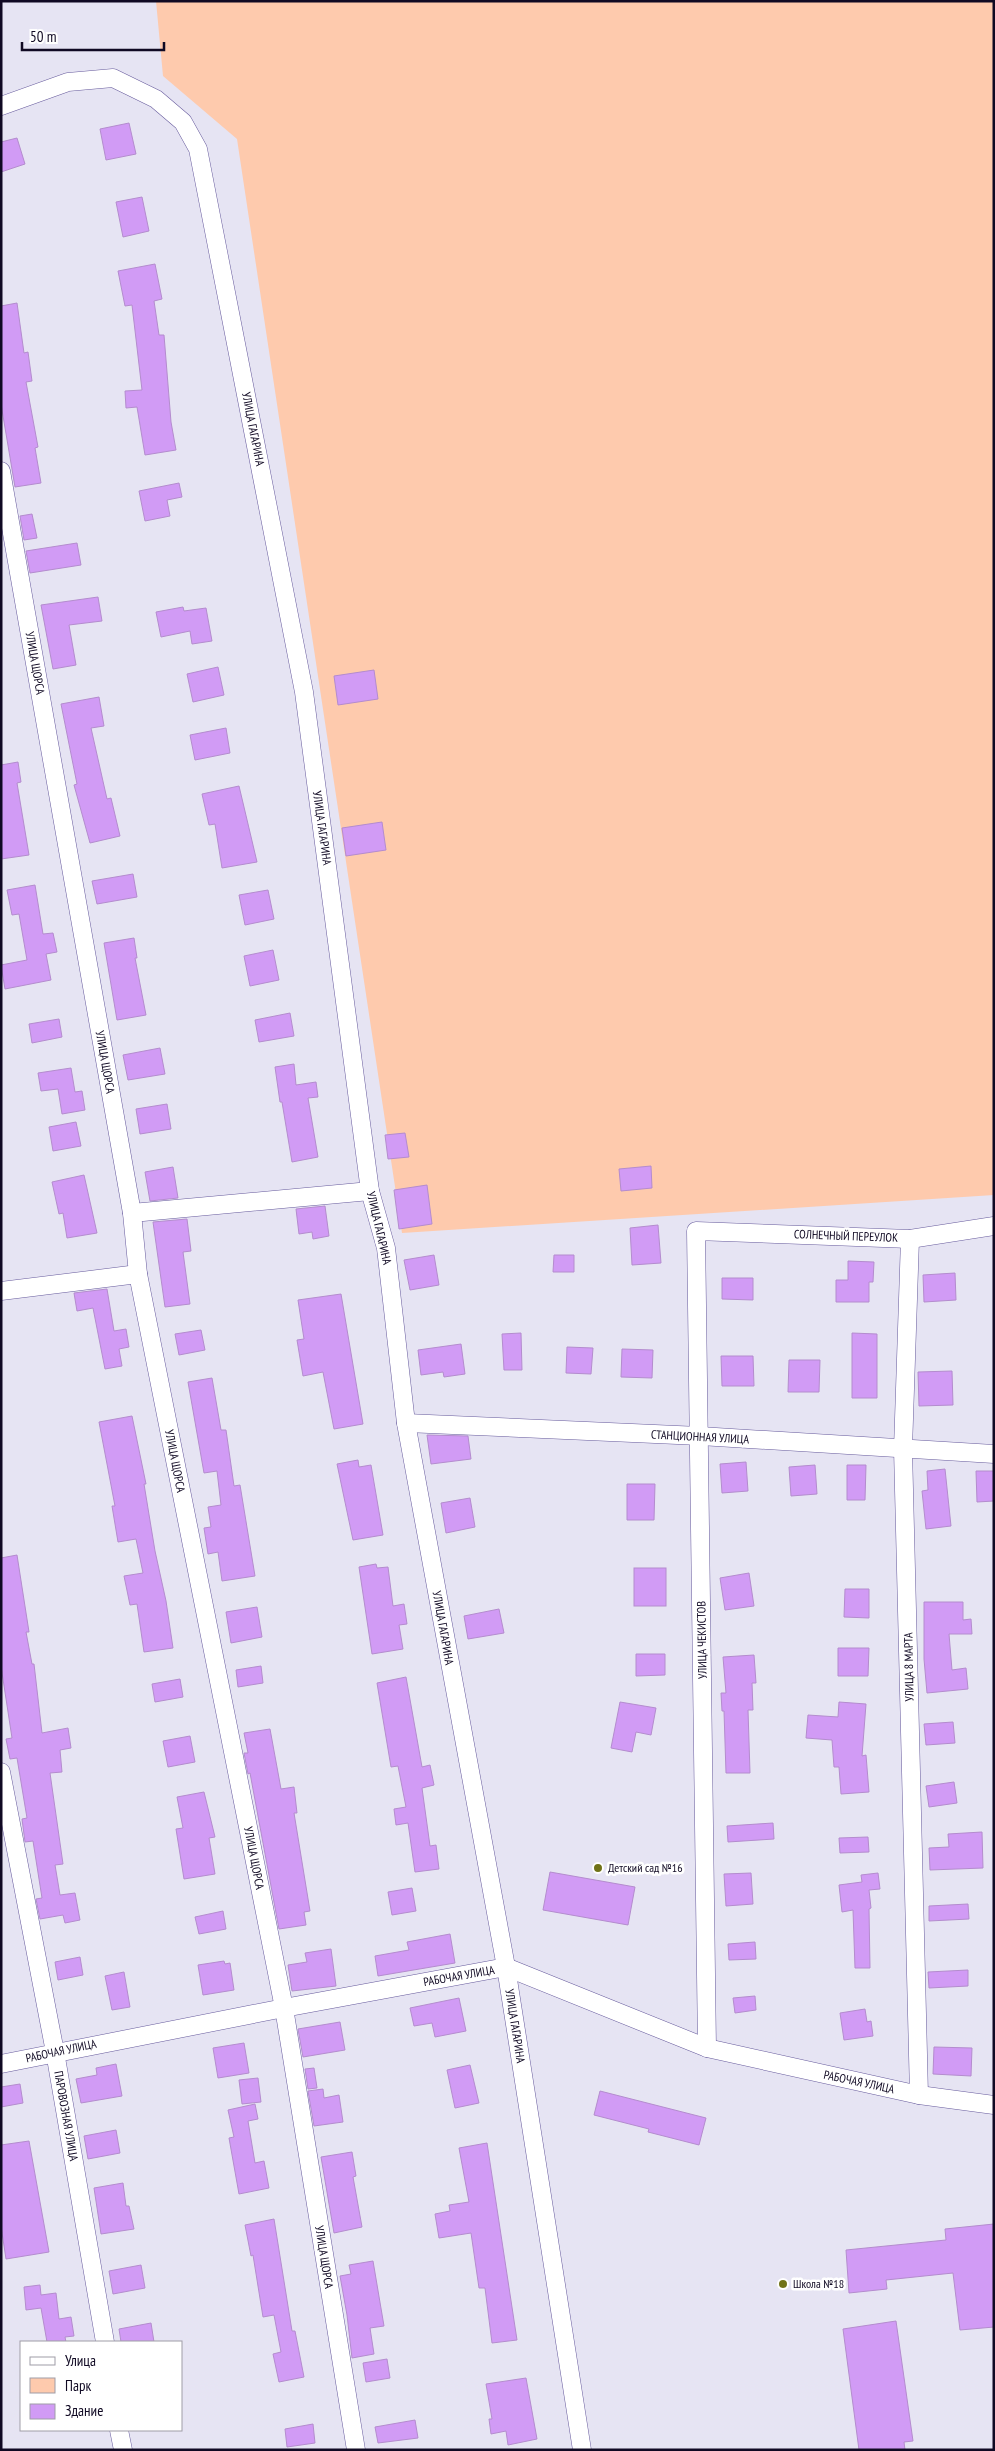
<svg xmlns="http://www.w3.org/2000/svg" width="995" height="2451" viewBox="0 0 995 2451" font-family="'PT Sans Narrow',sans-serif">
  <style>
    .green { fill: #fecaad }
    .building { fill: #d19bf5; stroke: #b48cce }
    .lines { fill: none; stroke-linecap: round; stroke-linejoin: round }
    .minor-casing { stroke: #675b9d; stroke-width: 19 }
    .minor { stroke: #fff; stroke-width: 18 }
    .poi-dot { fill: #707218; stroke: #fff; stroke-width: 2 }
    .labels { text-anchor: middle; stroke-width: 5; stroke-linejoin: round; paint-order: stroke }
    .street-label { font-size: 12px; fill: #100923; stroke: #fff }
    .poi-label { font-size: 12px; fill: #100923; stroke: #fff; text-anchor: start }
  </style>
  <rect width="100%" height="100%" fill="#e6e4f3"/>
  <path class="green" d="M156 1H994V1195L402 1233 237 139 163 76Z"/>
  <g class="building">
    <path d="M129 123 136 154 106 160 100 129Z"/>
    <path d="M17 138 25 164 1 172V142Z"/>
    <path d="M142 197 149 231 123 237 116 202Z"/>
    <path d="M155 264 162 299 154 301 159 335H164L171 422 176 450 145 455 137 407 126 408 125 391 142 390 132 305 125 306 118 271Z"/>
    <path d="M17 303 24 353 28 352 32 381 26 382 38 447 35 448 41 483 15 487 1 404V306Z"/>
    <path d="M179 483 182 497 167 500 170 516 145 521 139 491Z"/>
    <path d="M32 514 37 538 24 540 20 516Z"/>
    <path d="M77 543 81 565 30 573 26 551Z"/>
    <path d="M98 597 102 621 69 625 76 665 53 669 41 605Z"/>
    <path d="M183 607 184 611 206 608 212 641 192 644 190 631 161 637 156 612Z"/>
    <path d="M218 667 224 695 193 702 187 674Z"/>
    <path d="M374 670 378 699 338 705 334 676Z"/>
    <path d="M99 697 104 726 91 728 107 799 111 798 120 836 90 843 74 785 77 784 61 704Z"/>
    <path d="M226 728 230 753 195 760 190 735Z"/>
    <path d="M18 762 21 782 17 783 29 855 1 859V765Z"/>
    <path d="M239 786 257 862 222 868 215 824 209 825 202 794Z"/>
    <path d="M382 822 386 850 346 856 342 828Z"/>
    <path d="M133 874 137 897 97 904 92 881Z"/>
    <path d="M35 885 43 934 53 933 57 952 46 954 51 980 5 989 1 965 27 960 19 914 12 915 7 890Z"/>
    <path d="M268 890 274 919 245 925 239 895Z"/>
    <path d="M134 938 137 958H135L146 1015 117 1020 104 943Z"/>
    <path d="M273 950 279 980 250 986 244 956Z"/>
    <path d="M290 1013 294 1036 259 1042 255 1020Z"/>
    <path d="M59 1019 62 1037 32 1043 29 1024Z"/>
    <path d="M160 1048 165 1074 128 1080 123 1055Z"/>
    <path d="M294 1064 296 1085 316 1082 318 1097 308 1098 318 1157 292 1162 282 1102H280L275 1067Z"/>
    <path d="M71 1068 75 1092 82 1091 85 1110 62 1114 58 1089 41 1091 38 1073Z"/>
    <path d="M167 1104 171 1129 140 1134 136 1109Z"/>
    <path d="M76 1122 81 1146 53 1151 49 1127Z"/>
    <path d="M405 1133 409 1157 388 1159 385 1135Z"/>
    <path d="M651 1166 652 1188 621 1191 619 1169Z"/>
    <path d="M173 1167 178 1198 150 1201 145 1172Z"/>
    <path d="M84 1175 97 1233 67 1238 63 1213 59 1214 52 1182Z"/>
    <path d="M427 1185 432 1224 399 1229 394 1190Z"/>
    <path d="M325 1206 329 1236 313 1239 312 1232 299 1234 296 1209Z"/>
    <path d="M187 1219 191 1251 183 1252 190 1304 165 1307 153 1222Z"/>
    <path d="M658 1225 661 1263 632 1265 630 1228Z"/>
    <path d="M434 1255 439 1285 410 1290 404 1260Z"/>
    <path d="M554 1255H574V1272H553Z"/>
    <path d="M848 1261 874 1262 873 1282H869V1302H836V1280H848Z"/>
    <path d="M955 1273 956 1300 924 1302 923 1275Z"/>
    <path d="M722 1278H753V1300L722 1299Z"/>
    <path d="M107 1289 114 1331 126 1329 129 1347 119 1349 122 1366 105 1369 93 1308 77 1311 74 1293Z"/>
    <path d="M341 1294 363 1424 334 1429 323 1372 303 1376 297 1340 304 1339 298 1300Z"/>
    <path d="M201 1330 205 1350 179 1355 175 1334Z"/>
    <path d="M521 1333 522 1370H504L502 1334Z"/>
    <path d="M852 1333 877 1334V1398H852Z"/>
    <path d="M461 1344 465 1374 444 1377 443 1372 421 1375 418 1350Z"/>
    <path d="M567 1347 593 1348 591 1374 566 1373Z"/>
    <path d="M622 1349 653 1350 652 1378 621 1377Z"/>
    <path d="M721 1356H753L754 1386H722Z"/>
    <path d="M789 1360H820L819 1392H788Z"/>
    <path d="M952 1371 953 1405 919 1406 918 1372Z"/>
    <path d="M212 1378 221 1430H226L234 1486 240 1485 255 1576 222 1581 218 1552 208 1554 204 1528 211 1527 208 1507 221 1505 217 1471 204 1473 188 1382Z"/>
    <path d="M132 1416 146 1484H144L155 1551 166 1601 173 1648 144 1652 137 1604 130 1605 124 1576 143 1573 136 1539 118 1542 112 1506H115L99 1422Z"/>
    <path d="M427 1435 468 1436 471 1459 431 1464Z"/>
    <path d="M358 1460 359 1467 371 1465 383 1535 353 1540 337 1464Z"/>
    <path d="M746 1462 748 1491 722 1493 720 1464Z"/>
    <path d="M815 1465 817 1494 791 1496 789 1467Z"/>
    <path d="M847 1465H866L865 1500H847Z"/>
    <path d="M945 1469 951 1526 926 1529 922 1491 928 1490 927 1471Z"/>
    <path d="M976 1471H994V1501L977 1502Z"/>
    <path d="M627 1484H655L654 1520H627Z"/>
    <path d="M470 1498 475 1527 446 1533 441 1503Z"/>
    <path d="M17 1555 29 1632H26L32 1664H34L42 1733 68 1728 71 1748 60 1750 62 1772 50 1773 63 1864 55 1865 60 1895 75 1893 80 1920 65 1923 63 1915 40 1919 36 1899 42 1898 33 1841 25 1842 22 1819 27 1818 17 1758 10 1759 6 1739 12 1738 1 1666V1558Z"/>
    <path d="M376 1564 377 1568 388 1567 393 1606 404 1604 407 1624 399 1625 403 1649 372 1654 359 1567Z"/>
    <rect x="634" y="1568" width="32" height="38"/>
    <path d="M749 1573 754 1606 725 1610 720 1578Z"/>
    <path d="M845 1589H869V1618L844 1617Z"/>
    <path d="M924 1602H963V1620L971 1619 972 1634H949L952 1670 966 1668 968 1689 927 1693 924 1659Z"/>
    <path d="M257 1607 262 1637 231 1643 226 1612Z"/>
    <path d="M499 1609 504 1633 468 1639 464 1616Z"/>
    <path d="M838 1648H869L868 1676H838Z"/>
    <path d="M636 1654H665V1675L636 1676Z"/>
    <path d="M754 1655 756 1683H752L753 1710H748L750 1773H726L724 1711H722L721 1693H726L723 1657Z"/>
    <path d="M261 1666 263 1683 238 1687 236 1670Z"/>
    <path d="M406 1677 422 1767 430 1765 434 1785 422 1788 430 1846 436 1845 439 1869 415 1872 408 1823 396 1825 394 1809 406 1807 398 1766 391 1767 377 1683Z"/>
    <path d="M180 1679 183 1697 155 1702 152 1684Z"/>
    <path d="M620 1702 656 1708 651 1735 636 1732 632 1752 611 1748Z"/>
    <path d="M839 1702 866 1704 862 1756 866 1755 869 1792 841 1794 839 1767H834L832 1740 806 1738 808 1715 838 1717Z"/>
    <path d="M953 1722 955 1743 926 1745 924 1724Z"/>
    <path d="M270 1729 281 1789 294 1787 297 1813H294L310 1911 304 1912 306 1925 279 1929 250 1773 248 1774 244 1753H248L244 1733Z"/>
    <path d="M190 1736 195 1762 168 1767 163 1741Z"/>
    <path d="M954 1782 957 1803 929 1807 926 1786Z"/>
    <path d="M204 1792 215 1837 209 1838 215 1874 184 1879 176 1829 183 1828 177 1797Z"/>
    <path d="M773 1823 774 1839 728 1842 727 1826Z"/>
    <path d="M982 1832 983 1868 930 1870 929 1848 949 1847 948 1834Z"/>
    <path d="M868 1837 869 1852 840 1853 839 1838Z"/>
    <path d="M550 1872 635 1887 628 1925 543 1910Z"/>
    <path d="M751 1873 753 1904 726 1906 724 1874Z"/>
    <path d="M878 1873 880 1889 869 1890 871 1908 869 1909 870 1968H855L853 1910 842 1912 839 1885 862 1882 861 1875Z"/>
    <path d="M412 1888 416 1911 392 1915 388 1892Z"/>
    <path d="M968 1904 969 1919 929 1921V1906Z"/>
    <path d="M223 1911 226 1929 199 1934 195 1917Z"/>
    <path d="M450 1934 455 1963 378 1976 375 1956 409 1950 407 1942Z"/>
    <path d="M755 1942 756 1959 729 1960 728 1944Z"/>
    <path d="M331 1949 336 1986 292 1991 288 1965 307 1962 305 1953Z"/>
    <path d="M80 1957 83 1975 58 1980 55 1962Z"/>
    <path d="M224 1961 225 1964 230 1963 234 1990 203 1995 198 1965Z"/>
    <path d="M968 1970V1986L929 1988 928 1972Z"/>
    <path d="M124 1972 130 2007 112 2010 105 1976Z"/>
    <path d="M755 1996 756 2010 735 2013 733 1998Z"/>
    <path d="M459 1998 466 2031 435 2037 432 2023 414 2026 410 2008Z"/>
    <path d="M865 2009 867 2022 871 2021 873 2036 844 2040 840 2013Z"/>
    <path d="M340 2022 345 2050 303 2057 298 2029Z"/>
    <path d="M244 2043 249 2073 218 2078 213 2048Z"/>
    <path d="M934 2047 972 2048 971 2076 933 2074Z"/>
    <path d="M116 2064 122 2096 81 2103 76 2079 97 2075 96 2068Z"/>
    <path d="M470 2065 479 2103 455 2108 447 2070Z"/>
    <path d="M314 2068 317 2088 308 2089 305 2069Z"/>
    <path d="M258 2078 261 2102 242 2104 239 2080Z"/>
    <path d="M20 2084 23 2103 1 2107V2087Z"/>
    <path d="M323 2089 324 2098 339 2095 343 2122 314 2126 308 2091Z"/>
    <path d="M600 2091 706 2118 699 2145 648 2132 649 2129 594 2115Z"/>
    <path d="M255 2104 258 2119 248 2121 255 2163 264 2161 269 2188 239 2194 229 2138 234 2137 228 2110Z"/>
    <path d="M116 2130 120 2153 88 2159 84 2136Z"/>
    <path d="M29 2141 49 2252 6 2259 1 2226V2145Z"/>
    <path d="M487 2143 517 2340 492 2343 485 2288H479L471 2233 439 2238 435 2214 450 2211 449 2205 469 2202 459 2148Z"/>
    <path d="M352 2152 356 2176 353 2177 362 2227 334 2233 321 2157Z"/>
    <path d="M123 2183 126 2206H129L134 2229 101 2234 94 2188Z"/>
    <path d="M274 2219 292 2331H295L304 2377 279 2382 273 2354 281 2352 274 2315 263 2317 253 2255 251 2256 245 2225Z"/>
    <path d="M994 2224V2327L960 2330 953 2273 886 2280 887 2289 849 2293 846 2250 946 2240 945 2229Z"/>
    <path d="M373 2261 384 2326 370 2328 374 2354 352 2358 347 2315 340 2276 351 2274 349 2265Z"/>
    <path d="M141 2265 145 2288 113 2294 109 2271Z"/>
    <path d="M40 2285 41 2295 56 2293 59 2319 71 2317 74 2336 65 2337 66 2342H47L41 2308 26 2310 24 2287Z"/>
    <path d="M896 2321 913 2441 904 2442 905 2450H859L843 2329Z"/>
    <path d="M151 2323 154 2342H121L119 2329Z"/>
    <path d="M387 2359 390 2378 366 2382 363 2363Z"/>
    <path d="M526 2378 537 2439 508 2445 506 2431 491 2434 489 2419H492L486 2384Z"/>
    <path d="M415 2420 418 2438 378 2443 375 2427Z"/>
    <path d="M313 2424 315 2443 287 2447 285 2429Z"/>
  </g>
  <g class="lines">
    <g class="minor-casing">
      <g id="minor">
        <path d="M1 106 68 82 113 78 156 99 183 122 198 149 304 692 370 1191 386 1248 406 1423 506 1967 582 2450"/>
        <path d="M1 471 132 1213 138 1274 284 2008 356 2450"/>
        <path d="M132 1213 370 1191"/>
        <path d="M910 1239 903 1449 919 2095"/>
        <path d="M1 1291 138 1274"/>
        <path d="M406 1423 700 1436 994 1454"/>
        <path d="M1 1772 55 2052 105 2342"/>
        <path d="M707 2048 696 1231 910 1239 994 1226"/>
        <path d="M1 2064 284 2008 506 1967 707 2048 919 2095 994 2105"/>
        <path d="M119 2430 123 2450"/>
      </g>
    </g>
    <use href="#minor" class="minor"/>
  </g>
  <g class="poi-dot">
    <circle cx="598" cy="1868" r="5"/>
    <circle cx="783" cy="2284" r="5"/>
  </g>
  <g class="labels">
    <g class="street-label">
      <text transform="translate(253 429) rotate(79)" y="4">УЛИЦА ГАГАРИНА</text>
      <text transform="translate(35 663) rotate(80)" y="4">УЛИЦА ЩОРСА</text>
      <text transform="translate(322 828) rotate(82)" y="4">УЛИЦА ГАГАРИНА</text>
      <text transform="translate(105 1062) rotate(80)" y="4">УЛИЦА ЩОРСА</text>
      <text transform="translate(379 1228) rotate(77)" y="4">УЛИЦА ГАГАРИНА</text>
      <text transform="translate(846 1236) rotate(2)" y="4">СОЛНЕЧНЫЙ ПЕРЕУЛОК</text>
      <text transform="translate(700 1437) rotate(3)" y="4">СТАНЦИОННАЯ УЛИЦА</text>
      <text transform="translate(175 1461) rotate(79)" y="4">УЛИЦА ЩОРСА</text>
      <text transform="translate(443 1628) rotate(80)" y="4">УЛИЦА ГАГАРИНА</text>
      <text transform="translate(702 1640) rotate(-91)" y="4">УЛИЦА ЧЕКИСТОВ</text>
      <text transform="translate(909 1667) rotate(-91)" y="4">УЛИЦА 8 МАРТА</text>
      <text transform="translate(254 1858) rotate(79)" y="4">УЛИЦА ЩОРСА</text>
      <text transform="translate(459 1976) rotate(-10)" y="4">РАБОЧАЯ УЛИЦА</text>
      <text transform="translate(515 2026) rotate(81)" y="4">УЛИЦА ГАГАРИНА</text>
      <text transform="translate(61 2051) rotate(-12)" y="4">РАБОЧАЯ УЛИЦА</text>
      <text transform="translate(859 2082) rotate(12)" y="4">РАБОЧАЯ УЛИЦА</text>
      <text transform="translate(66 2116) rotate(80)" y="4">ПАРОВОЗНАЯ УЛИЦА</text>
      <text transform="translate(324 2257) rotate(81)" y="4">УЛИЦА ЩОРСА</text>
    </g>
    <g class="poi-label">
      <text x="608" y="1872">Детский сад №16</text>
      <text x="793" y="2288">Школа №18</text>
    </g>
  </g>
  <rect width="995" height="2451" fill="none" stroke="#100923" stroke-width="5"/>
  <rect x="20" y="2341" width="162" height="90" fill="#ffffff" stroke="#9f9da7"/>
  <rect x="30" y="2357" width="25" height="8" fill="#ffffff" stroke="#9f9da7"/>
  <text x="65" y="2366" font-size="15" fill="#100923">Улица</text>
  <rect x="30" y="2378" width="25" height="15" fill="#fecaad" stroke="#9f9da7"/>
  <text x="65" y="2391" font-size="15" fill="#100923">Парк</text>
  <rect x="30" y="2404" width="25" height="15" fill="#d19bf5" stroke="#9f9da7"/>
  <text x="65" y="2416" font-size="15" fill="#100923">Здание</text>
  <path d="M22 42v8h142v-8" fill="none" stroke="#100923" stroke-width="2.5"/>
  <text x="30" y="42" font-size="15" fill="#100923" stroke="#ffffff" stroke-width="4" paint-order="stroke">50 m</text>
</svg>
